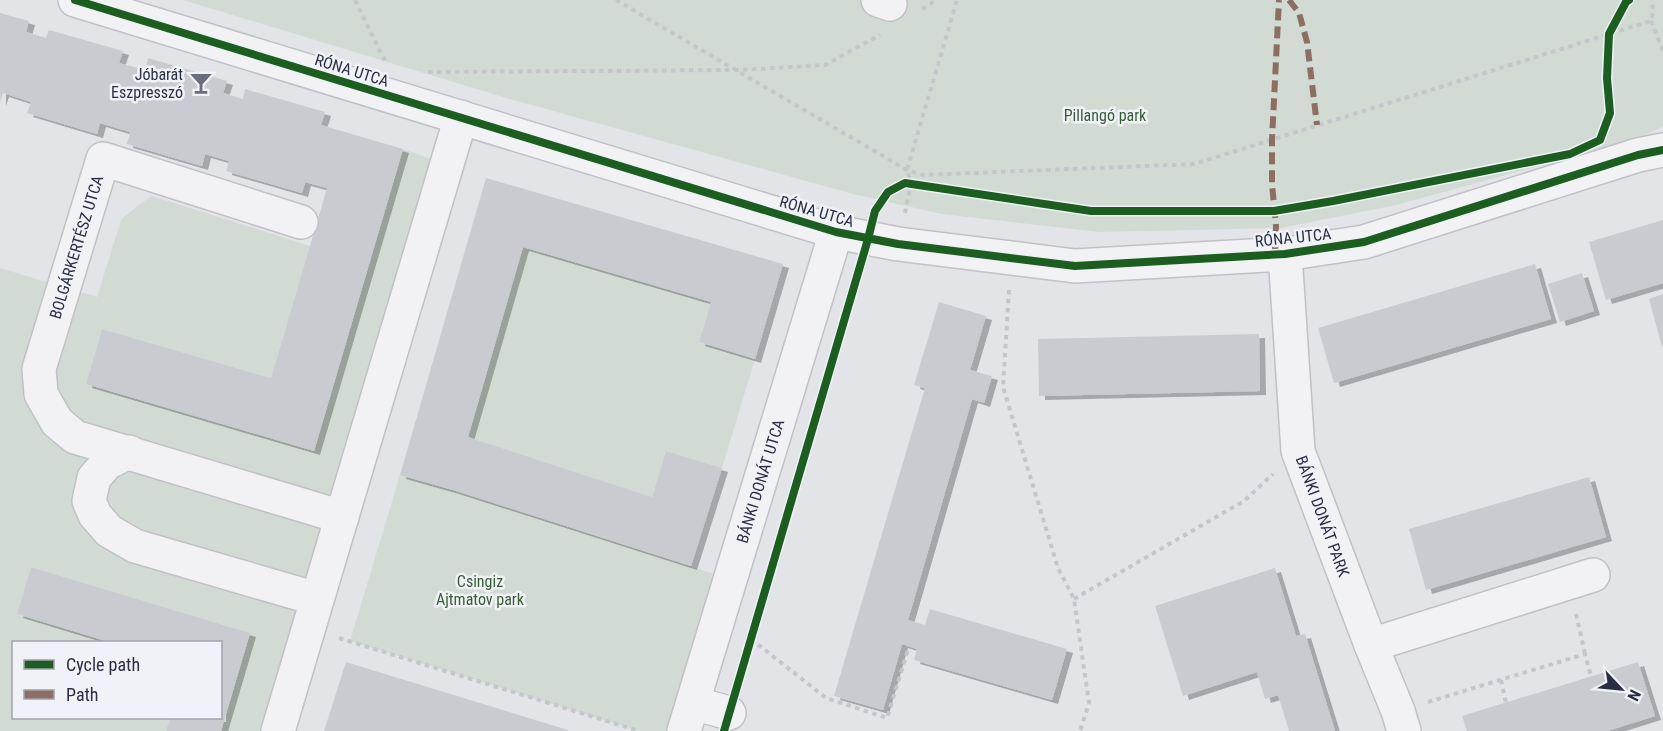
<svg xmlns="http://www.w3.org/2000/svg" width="1663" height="731" viewBox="0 0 1663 731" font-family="'Roboto Condensed',sans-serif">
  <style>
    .park { fill: #d1dbd3 }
    .building { fill: #cacbd0; filter: url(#shadow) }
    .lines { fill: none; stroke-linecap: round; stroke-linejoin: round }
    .minor-casing { stroke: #c0c1c6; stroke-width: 36 }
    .path { stroke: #c5c5cb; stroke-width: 4; stroke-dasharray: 4.5 4.5; stroke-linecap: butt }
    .minor { stroke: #f2f2f5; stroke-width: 33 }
    .quiet { stroke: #8d6e63; stroke-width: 6; stroke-dasharray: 12 6; stroke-linecap: butt }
    .cycleway-casing { stroke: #f0f2f7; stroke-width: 11 }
    .cycleway { stroke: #1b5e20; stroke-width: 8 }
    .labels { text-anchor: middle; stroke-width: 5; stroke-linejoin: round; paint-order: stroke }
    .street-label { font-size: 16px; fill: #292e42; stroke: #f0f2f7 }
    .poi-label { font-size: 16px; fill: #292e42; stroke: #f0f2f7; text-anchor: end }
    .park-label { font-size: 16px; fill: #375d36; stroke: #f0f2f7 }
  </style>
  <defs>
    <filter id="shadow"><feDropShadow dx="6" dy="4" stdDeviation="0" flood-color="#0004"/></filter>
  </defs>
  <rect width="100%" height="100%" fill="#e3e4e8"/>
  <g class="park">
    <path d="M183 0H1663V127L1630 141 1396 205 1281 228 1099 232 942 214 853 194 503 97Z"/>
    <path d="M403 149 447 165 278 731H221L250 633 31 567 17 614 109 642H14V718H170L166 731H0V268L97 297 121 220 137 206 152 196 310 246 271 378 102 329 86 384 314 451Z"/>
    <path d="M523 247 711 302 699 342 755 359 722 468 666 451 652 497 468 437Z"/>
    <path d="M400 475 453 490 714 574 667 731H639L350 641Z"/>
  </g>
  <g class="building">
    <path d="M0 13 29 21 26 32 46 38 49 30 123 51 119 63 145 70 148 58 227 81 223 93 243 99 245 89 325 112 321 125 403 149 314 451 86 384 102 329 271 378 327 188 305 182 302 193 226 171 229 161 205 154 202 166 127 144 130 132 100 123 97 134 27 113 31 102 3 93 0 102Z"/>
    <path d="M486 178 783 264 755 359 699 342 711 302 523 247 468 437 652 497 666 451 722 468 691 566 453 490 400 475Z"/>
    <path d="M1663 220V283L1606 300 1589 242Z"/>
    <path d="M1535 264 1551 319 1334 383 1318 328Z"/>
    <path d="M1582 273 1594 311 1560 322 1548 284Z"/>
    <path d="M1663 294V346L1662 347 1649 299Z"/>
    <path d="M939 302 986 316 970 370 992 376 984 403 972 399 908 620 925 625 930 609 1067 649 1052 700 914 660 917 649 902 644 883 710 834 696 925 388 914 385Z"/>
    <path d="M1259 334 1260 391 1039 396 1038 339Z"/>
    <path d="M1589 477 1606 537 1426 590 1409 529Z"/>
    <path d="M31 567 250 633 221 731H166L170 718H220V642H109L17 614Z"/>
    <path d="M1275 568 1296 636 1305 634 1335 731H1289L1278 695 1265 699 1257 672 1183 696 1155 606Z"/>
    <path d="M346 662 568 730V731H324Z"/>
    <path d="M1638 662 1655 716 1607 731H1467L1462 716Z"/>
  </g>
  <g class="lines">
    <g class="minor-casing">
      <g id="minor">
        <path d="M75 0 836 232 898 244 1075 266 1285 254 1364 242 1638 155 1663 150"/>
        <path d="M878 0 890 4"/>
        <path d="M301 222 103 159 39 369 41 394 57 422 75 437 342 517"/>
        <path d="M1285 254 1298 451 1371 645 1398 711 1404 731"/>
        <path d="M129 452 107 463 94 478 89 501 95 515 109 531 135 546 317 599"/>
        <path d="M1371 645 1593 575"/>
        <path d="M693 703 729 713"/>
        <path d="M278 731 461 117"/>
        <path d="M684 731 836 232"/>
      </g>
    </g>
    <g class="path">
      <path d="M355 0 385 61"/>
      <path d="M616 0 907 170 923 175 1194 164 1651 21 1653 13 1652 0"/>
      <path d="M922 9 937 0"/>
      <path d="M1651 21 1663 51"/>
      <path d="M428 72 738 70 825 65 880 35"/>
      <path d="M905 213 911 183 907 170 957 0"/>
      <path d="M1009 290 1003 387 1058 568 1074 599 1089 703 1080 731"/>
      <path d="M1074 599 1244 501 1273 474"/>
      <path d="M1576 614 1585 654"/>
      <path d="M339 638 639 731"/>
      <path d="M751 639 826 698 887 718 909 646"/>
      <path d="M1501 680 1506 703"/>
      <path d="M1428 702 1585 654 1591 676"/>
    </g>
    <use href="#minor" class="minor"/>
    <g class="quiet">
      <path d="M1289 0 1299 13 1307 42 1317 125"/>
      <path d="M1275 254 1276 226 1272 184V140L1279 0"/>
    </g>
    <g class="cycleway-casing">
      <g id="cycleway">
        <path d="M75 0 836 232 898 244 1075 266 1285 254 1364 242 1638 155 1663 150"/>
        <path d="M724 731 868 239 875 211 888 192 905 183 1091 211H1274L1333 201 1570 154 1600 140 1610 113 1607 78 1609 34 1626 2 1629 0"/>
      </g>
    </g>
    <use href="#cycleway" class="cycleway"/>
  </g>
  <defs>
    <g id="bar-bare" transform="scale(1.8)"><path d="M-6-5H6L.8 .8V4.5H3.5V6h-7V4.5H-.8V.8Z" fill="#6a6e7c" stroke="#f0f2f7" stroke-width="2.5" paint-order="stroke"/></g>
  </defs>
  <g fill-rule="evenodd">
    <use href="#bar-bare" x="201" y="83"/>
  </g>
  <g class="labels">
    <g class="street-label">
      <text transform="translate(352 70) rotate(17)" y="6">RÓNA UTCA</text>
      <text transform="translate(817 211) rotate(16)" y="6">RÓNA UTCA</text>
      <text transform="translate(1293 237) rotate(-6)" y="6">RÓNA UTCA</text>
      <text transform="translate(76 247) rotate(-73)" y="6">BOLGÁRKERTÉSZ UTCA</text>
      <text transform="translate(760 481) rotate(-73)" y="6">BÁNKI DONÁT UTCA</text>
      <text transform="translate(1323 516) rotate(70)" y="6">BÁNKI DONÁT PARK</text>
    </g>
    <g class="poi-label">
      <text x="183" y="80">Jóbarát<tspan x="183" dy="18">Eszpresszó</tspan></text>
    </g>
    <g class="park-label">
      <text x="1105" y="121">Pillangó park</text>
      <text x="480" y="587">Csingiz<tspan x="480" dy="18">Ajtmatov park</tspan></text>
    </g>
  </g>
  <rect x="12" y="641" width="210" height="78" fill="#f0f2f7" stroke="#a0a4af" stroke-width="1.5"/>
  <rect x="24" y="660" width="30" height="9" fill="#1b5e20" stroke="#a0a4af" stroke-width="1.5"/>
  <text x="66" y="671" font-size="18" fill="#292e42">Cycle path</text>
  <rect x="24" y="690" width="30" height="9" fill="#8d6e63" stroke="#a0a4af" stroke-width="1.5"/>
  <text x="66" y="701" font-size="18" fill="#292e42">Path</text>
  <g transform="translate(1621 689) rotate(116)" stroke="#f0f2f7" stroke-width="4.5" paint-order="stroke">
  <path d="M0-4.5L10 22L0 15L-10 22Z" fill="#292e42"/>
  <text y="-9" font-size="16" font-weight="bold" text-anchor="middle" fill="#292e42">N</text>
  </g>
</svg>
